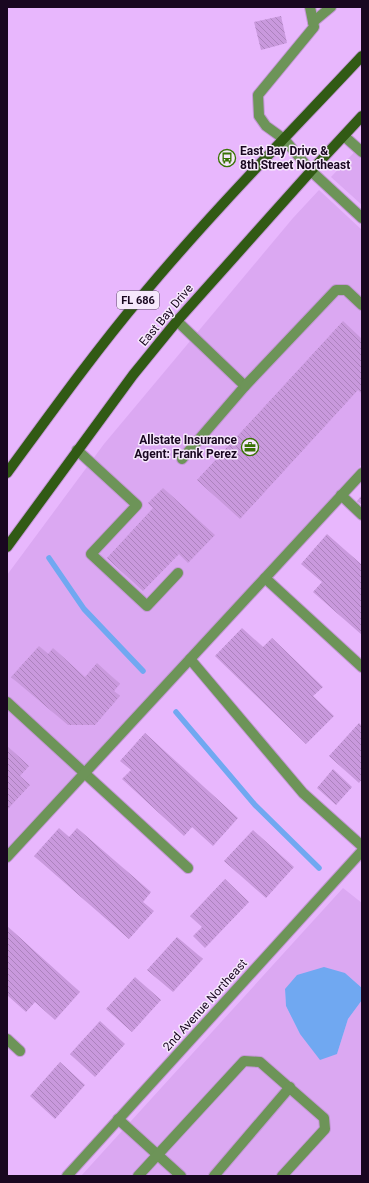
<svg xmlns="http://www.w3.org/2000/svg" width="369" height="1183" viewBox="0 0 369 1183" font-family="Roboto,sans-serif">
  <style>
    .built { fill: #dba8f2 }
    .water { fill: #70a8f1 }
    .lines { fill: none; stroke-linecap: round; stroke-linejoin: round }
    .stream { stroke: #70a8f1; stroke-width: 5.5 }
    .building { fill: url(#building-back-hatch) }
    .service-casing { stroke: #c397d5; stroke-width: 12 }
    .minor-casing { stroke: #c397d5; stroke-width: 12 }
    .primary-casing { stroke: #c397d5; stroke-width: 12 }
    .service { stroke: #6d9458; stroke-width: 10 }
    .minor { stroke: #6d9458; stroke-width: 10 }
    .primary { stroke: #315a14; stroke-width: 10 }
    .labels { text-anchor: middle; stroke-width: 3; stroke-linejoin: round; paint-order: stroke }
    .shield { fill: #f6e7fc; stroke: #5b4a62; stroke-width: 1 }
    .shield-label { font-size: 11px; font-weight: bold; fill: #190720 }
    .poi-label { font-size: 12px; font-weight: bold; fill: #190720; stroke: #f6e7fc; text-anchor: start }
    .street-label { font-size: 12px; fill: #190720; stroke: #f6e7fc }
  </style>
  <defs>
    <pattern id="building-back-hatch" width="6" height="6" patternUnits="userSpaceOnUse"><rect width="6" height="6" fill="#c999dd"/><path d="M-1 5l2 2M0 0l6 6M5-1l2 2" fill="none" stroke="#ac82bd"/></pattern>
  </defs>
  <rect width="100%" height="100%" fill="#e8b7fd"/>
  <g class="built">
    <path d="M362 144V205L331 177Z"/>
    <path d="M319 190 362 230V464L7 865V575L104 444 293 218Z"/>
    <path d="M343 888 362 903V988L345 973 285 989 286 1006 300 1034 337 1054 348 1019 362 1000V1176H81Z"/>
  </g>
  <path class="water" d="M324 967 345 973 362 988V1000L348 1019 337 1054 320 1060 300 1034 286 1006 285 989 297 975Z"/>
  <g class="lines">
    <g class="stream">
      <path d="M49 558 84 609 143 671"/>
      <path d="M176 712 255 805 319 868"/>
    </g>
  </g>
  <g class="building">
    <path d="M281 16 287 43 261 50 254 22Z"/>
    <path d="M343 321 362 339V394L358 390 240 519 197 480Z"/>
    <path d="M163 488 215 535 188 563 179 554 143 591 107 558 153 508 148 503Z"/>
    <path d="M362 495V505L357 501Z"/>
    <path d="M327 534 362 565V635L313 592 322 582 301 564Z"/>
    <path d="M242 628 263 647 272 638 323 687 313 696 334 716 306 744 215 656Z"/>
    <path d="M39 646 48 654 53 648 85 677 97 663 120 684 114 691 120 696 95 725H68L11 677Z"/>
    <path d="M359 723 362 726V779L359 783 329 756Z"/>
    <path d="M145 733 238 818 213 846 192 827 184 836 122 779 131 770 120 761Z"/>
    <path d="M7 746 29 766 20 776 30 785 7 810Z"/>
    <path d="M333 769 352 787 336 805 317 788Z"/>
    <path d="M59 828 69 837 77 828 151 892 143 902 154 911 129 939 34 856Z"/>
    <path d="M253 830 294 867 266 898 224 861Z"/>
    <path d="M225 879 249 902 205 948 193 936 202 927 190 916Z"/>
    <path d="M7 926 80 992 55 1020 35 1002 26 1012 7 995Z"/>
    <path d="M177 937 203 959 173 992 147 970Z"/>
    <path d="M135 977 161 1000 132 1032 106 1009Z"/>
    <path d="M100 1021 125 1044 95 1077 70 1054Z"/>
    <path d="M60 1062 85 1085 55 1119 30 1096Z"/>
  </g>
  <g class="lines">
    <g class="service-casing">
      <g id="service">
        <path d="M310 7 314 27 258 95 259 116 266 126 284 139 311 171"/>
        <path d="M313 22 331 7"/>
        <path d="M344 136 362 152"/>
        <path d="M177 321 245 386 182 459"/>
        <path d="M245 386 336 290H346L362 305"/>
        <path d="M77 450 137 505 91 554 147 606 178 573"/>
        <path d="M341 495 362 515"/>
        <path d="M265 578 362 667"/>
        <path d="M190 659 303 793 362 846"/>
        <path d="M7 702 188 868"/>
        <path d="M7 857 362 473"/>
        <path d="M7 1039 20 1051"/>
        <path d="M118 1119 181 1176"/>
        <path d="M138 1176 244 1061 260 1062 324 1118 325 1129 282 1176"/>
        <path d="M214 1176 290 1087"/>
      </g>
    </g>
    <g class="minor-casing">
      <g id="minor">
        <path d="M311 171 362 218"/>
        <path d="M67 1176 362 851"/>
      </g>
    </g>
    <g class="primary-casing">
      <g id="primary">
        <path d="M7 473C51 413 94 353 141 297 211 213 288 135 362 56"/>
        <path d="M7 547 133 375 177 321 311 171 362 116"/>
      </g>
    </g>
    <use href="#service" class="service"/>
    <use href="#minor" class="minor"/>
    <use href="#primary" class="primary"/>
  </g>
  <defs>
    <g id="bus-ring" transform="scale(0.9)"><circle r="9.5" fill="#f6e7fc" stroke="#397304" stroke-width="1.5"/><path d="M-5-6H5V4H4V6H2V4H-2V6H-4V4H-5ZM-3.5-4V0h7V-4ZM-3.5 1.2v1.5H-2V1.2ZM2 1.2v1.5H3.5V1.2Z" fill="#397304"/></g>
    <g id="office-ring" transform="scale(0.9)"><circle r="9.5" fill="#f6e7fc" stroke="#397304" stroke-width="1.5"/><path d="M-6-3h4V-5.5h4V-3h4V5H-6ZM-1-4.5V-3h2v-1.5ZM-6 0V1H6V0Z" fill="#397304"/></g>
  </defs>
  <g fill-rule="evenodd">
    <use href="#bus-ring" x="227" y="158"/>
    <use href="#office-ring" x="250" y="447"/>
  </g>
  <g class="labels">
    <rect class="shield" x="117" y="291" width="42" height="18" rx="3"/>
    <g class="shield-label">
      <text x="138" y="304">FL 686</text>
    </g>
    <g class="poi-label">
      <text x="240" y="155">East Bay Drive &amp;<tspan x="240" dy="14">8th Street Northeast</tspan></text>
      <text x="237" y="444" text-anchor="end">Allstate Insurance<tspan x="237" dy="14">Agent: Frank Perez</tspan></text>
    </g>
    <g class="street-label">
      <text transform="translate(166 315) rotate(-50)" y="4">East Bay Drive</text>
      <text transform="translate(205 1005) rotate(-48)" y="4">2nd Avenue Northeast</text>
    </g>
  </g>
  <rect width="369" height="1183" fill="none" stroke="#190720" stroke-width="16"/>
</svg>
